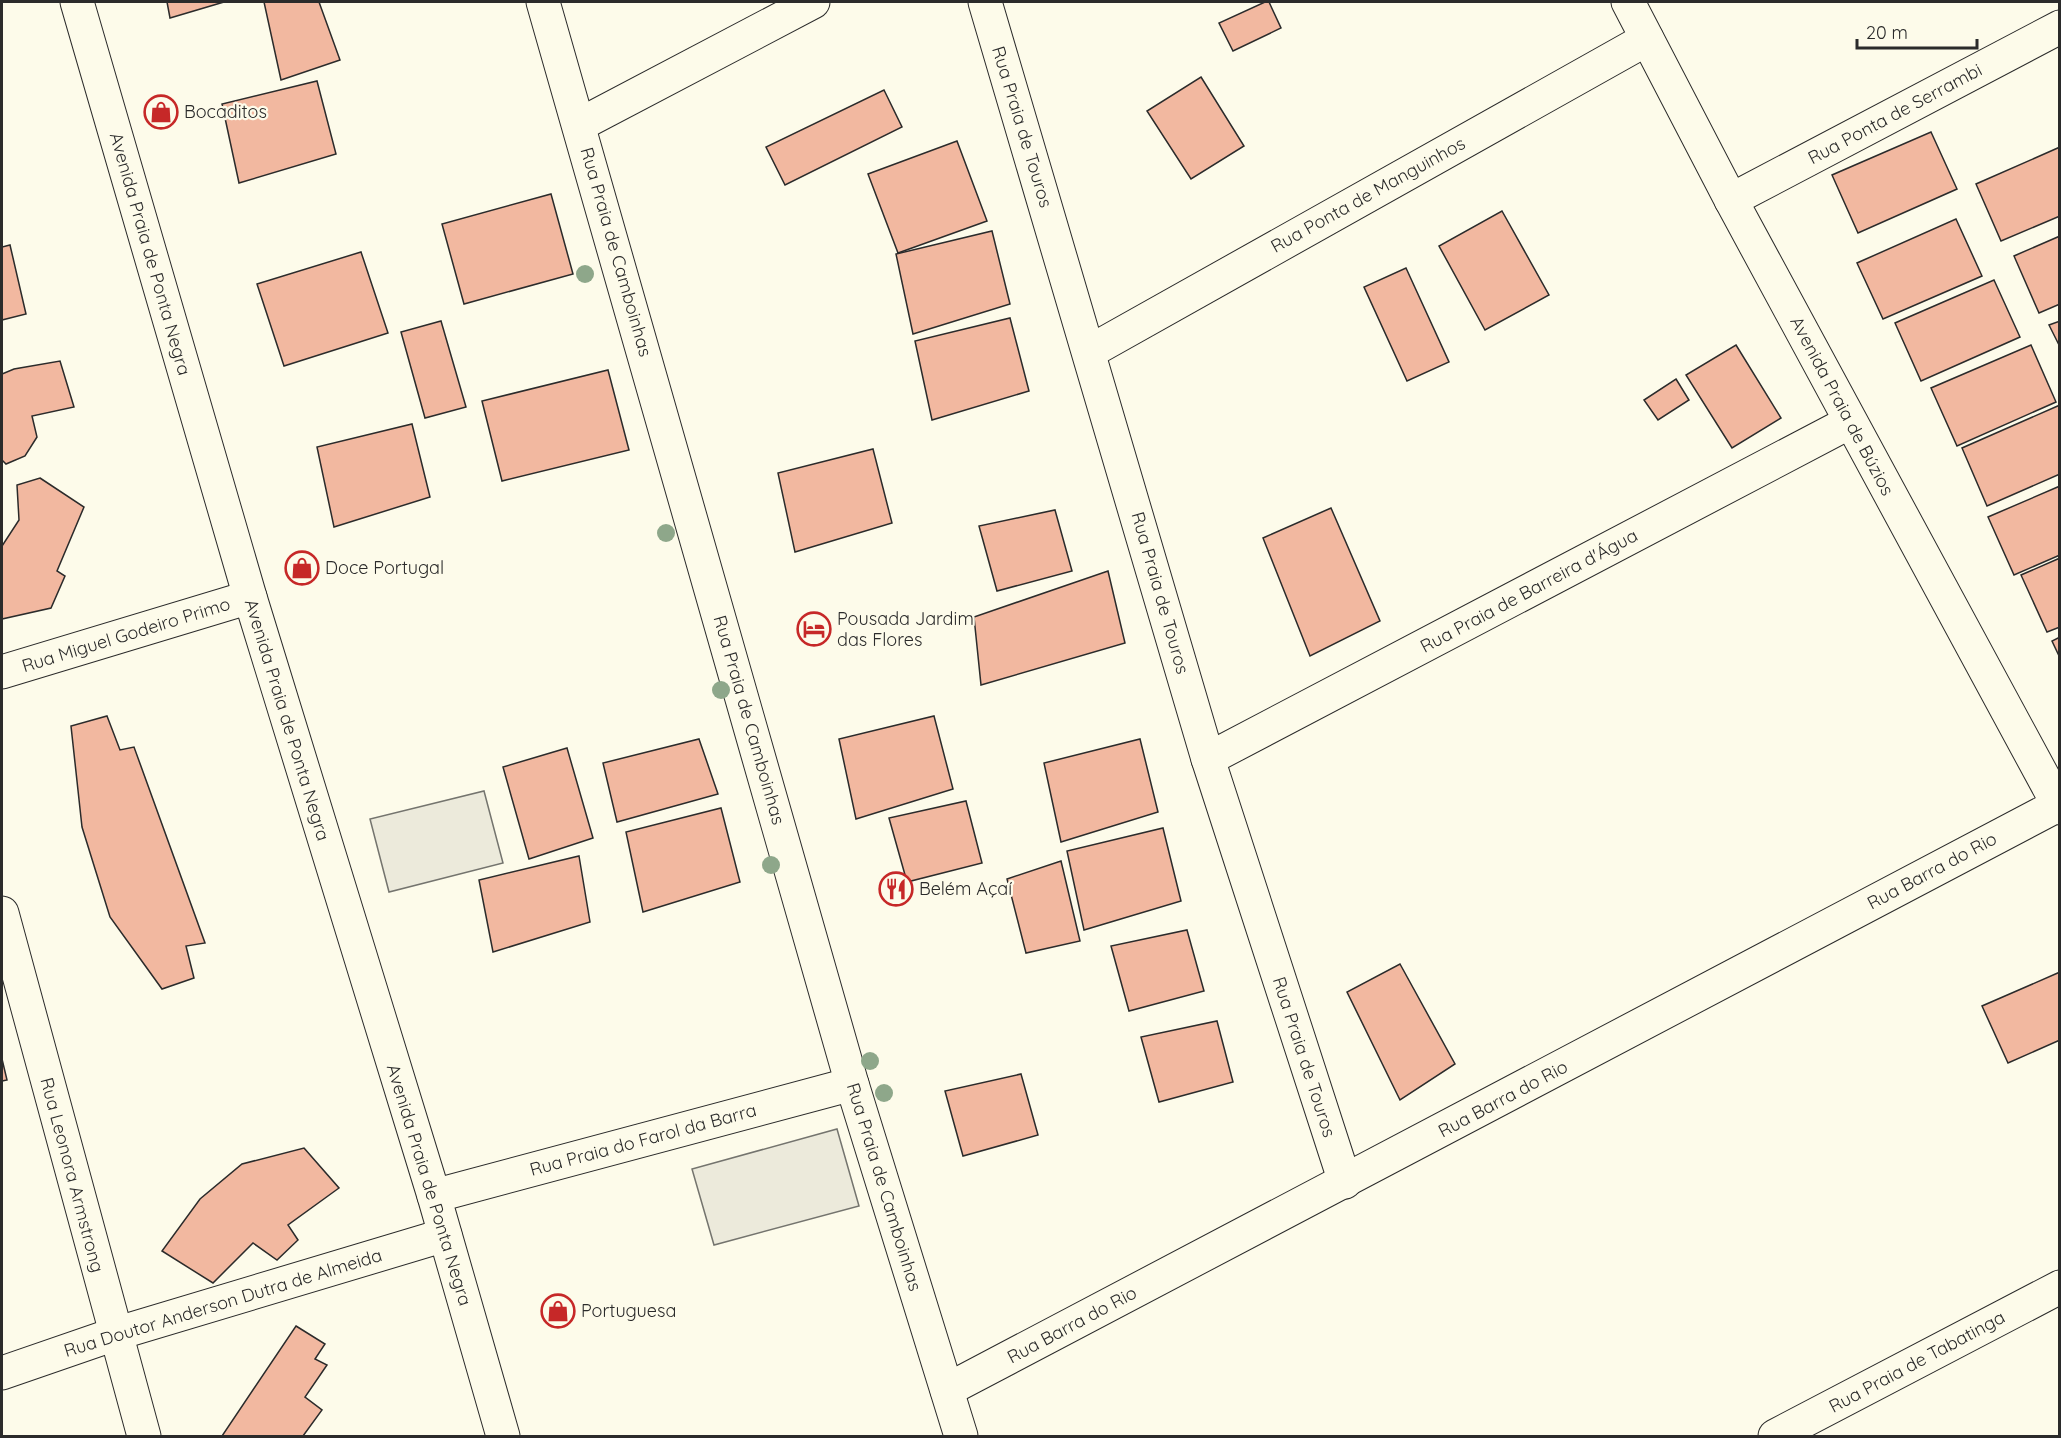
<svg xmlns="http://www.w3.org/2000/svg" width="2061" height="1438" viewBox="0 0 2061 1438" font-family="Quicksand,sans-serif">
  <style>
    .parking { fill: #eceadb; stroke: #74746e; stroke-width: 1.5 }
    .building { fill: #f2b8a0; stroke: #2b2b2b; stroke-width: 1.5 }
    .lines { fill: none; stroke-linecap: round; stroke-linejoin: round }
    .minor-casing { stroke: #2b2b2b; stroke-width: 35 }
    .major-casing { stroke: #2b2b2b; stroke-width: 35 }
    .minor { stroke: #fdfbea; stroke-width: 33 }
    .major { stroke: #fdfbea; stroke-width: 33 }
    .tree { fill: #8ea78a }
    .labels { text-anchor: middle; stroke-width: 4.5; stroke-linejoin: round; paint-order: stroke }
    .poi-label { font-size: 18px; fill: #2b2b2b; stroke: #fdfbea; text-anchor: start }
    .street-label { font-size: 18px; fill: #2b2b2b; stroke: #fdfbea }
  </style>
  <rect width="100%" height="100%" fill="#fdfbea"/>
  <g class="parking">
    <path d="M484 791 503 863 389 892 370 819Z"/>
    <path d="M837 1129 859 1206 714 1245 692 1169Z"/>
  </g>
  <g class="building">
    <path d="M167 2H224L170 18Z"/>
    <path d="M264 2H319L340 60 281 80Z"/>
    <path d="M1265 2H1269L1281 28 1233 51 1219 23Z"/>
    <path d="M1201 77 1244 146 1191 179 1147 111Z"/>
    <path d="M317 81 336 154 239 183 222 104Z"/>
    <path d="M884 90 902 127 785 185 766 147Z"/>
    <path d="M1931 132 1957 189 1858 233 1832 175Z"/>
    <path d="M957 141 987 221 898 253 868 174Z"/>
    <path d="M2060 147V216L2001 241 1976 184Z"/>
    <path d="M551 194 573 274 464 304 442 224Z"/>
    <path d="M1502 211 1549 295 1485 330 1439 246Z"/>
    <path d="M1956 219 1982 276 1883 319 1857 263Z"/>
    <path d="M992 231 1010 304 913 334 896 254Z"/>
    <path d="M2060 236V304L2039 313 2014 256Z"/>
    <path d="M10 245 26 314 2 320V247Z"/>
    <path d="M361 252 388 333 284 366 257 284Z"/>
    <path d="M1406 268 1449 362 1407 381 1364 287Z"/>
    <path d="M1994 280 2020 337 1921 381 1895 323Z"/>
    <path d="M1010 318 1029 391 932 420 915 341Z"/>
    <path d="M441 321 466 407 425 418 401 332Z"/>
    <path d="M2060 321V347L2049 325Z"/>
    <path d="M1736 345 1781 418 1732 448 1686 375Z"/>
    <path d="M2031 345 2056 402 1957 446 1931 388Z"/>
    <path d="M60 361 74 407 32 416 37 437 25 456 6 464 2 460V374L14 369Z"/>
    <path d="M608 370 629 450 502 481 482 401Z"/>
    <path d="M1676 379 1689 400 1658 420 1644 400Z"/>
    <path d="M2060 405V474L1987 506 1962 448Z"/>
    <path d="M412 424 430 497 334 527 317 447Z"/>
    <path d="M873 449 892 523 795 552 778 473Z"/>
    <path d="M40 478 84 507 57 571 65 576 51 608 2 619V546L19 520 17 485Z"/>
    <path d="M2060 486V555L2014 575 1988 517Z"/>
    <path d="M1331 508 1380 621 1310 656 1263 538Z"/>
    <path d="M1055 510 1072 571 997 591 979 526Z"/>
    <path d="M2060 558V627L2047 632 2021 575Z"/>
    <path d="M1108 571 1125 643 981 685 974 617Z"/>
    <path d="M2060 637V658L2052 641Z"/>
    <path d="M107 716 120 750 134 747 205 943 186 946 194 978 162 989 110 917 82 827 71 726Z"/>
    <path d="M934 716 953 789 856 819 839 739Z"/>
    <path d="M699 739 718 794 617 822 603 763Z"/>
    <path d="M1140 739 1158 812 1061 842 1044 763Z"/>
    <path d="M567 748 593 838 529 859 503 767Z"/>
    <path d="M966 801 982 863 907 882 889 818Z"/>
    <path d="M721 808 740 882 643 912 626 832Z"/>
    <path d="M1163 828 1181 901 1084 930 1067 851Z"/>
    <path d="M579 856 590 922 493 952 479 880Z"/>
    <path d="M1061 861 1080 941 1026 953 1007 879Z"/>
    <path d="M1187 930 1204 991 1129 1011 1111 946Z"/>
    <path d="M1400 964 1455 1064 1400 1100 1347 992Z"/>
    <path d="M2060 972V1040L2008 1063 1982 1006Z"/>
    <path d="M1217 1021 1233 1082 1159 1102 1141 1037Z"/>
    <path d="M2 1059 7 1080 2 1081Z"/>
    <path d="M1021 1074 1038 1135 963 1156 945 1091Z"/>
    <path d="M304 1148 339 1188 288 1225 298 1240 277 1260 253 1243 213 1283 162 1251 200 1199 242 1164Z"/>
    <path d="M296 1326 325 1344 315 1359 327 1365 305 1397 322 1410 303 1436H222Z"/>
  </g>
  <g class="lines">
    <g class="minor-casing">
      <g id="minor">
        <path d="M77 2 250 597 434 1196 503 1436"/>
        <path d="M543 2 852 1084 961 1436"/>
        <path d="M985 2 1208 759 1345 1182"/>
        <path d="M579 125 813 2"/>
        <path d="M1731 200 2060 27"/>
        <path d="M1089 352 1647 39"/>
        <path d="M2 672 250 597"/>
        <path d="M1208 759 1850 422"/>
        <path d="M2 913 144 1436"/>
        <path d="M434 1196 852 1084"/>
        <path d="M2 1373 115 1334 445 1235"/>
        <path d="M947 1390 2058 805"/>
        <path d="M1775 1436 2060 1287"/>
      </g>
    </g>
    <g class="major-casing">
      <path id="major" d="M1628 2 1731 200 2060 808"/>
    </g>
    <use href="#minor" class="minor"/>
    <use href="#major" class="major"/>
  </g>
  <g class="tree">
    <circle cx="585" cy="274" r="9"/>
    <circle cx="666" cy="533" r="9"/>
    <circle cx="721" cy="690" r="9"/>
    <circle cx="771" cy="865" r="9"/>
    <circle cx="870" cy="1061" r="9"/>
    <circle cx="884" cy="1093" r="9"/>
  </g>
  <defs>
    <g id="shop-ring" transform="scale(1.725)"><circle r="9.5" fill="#fdfbea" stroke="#c62828" stroke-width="1.5"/><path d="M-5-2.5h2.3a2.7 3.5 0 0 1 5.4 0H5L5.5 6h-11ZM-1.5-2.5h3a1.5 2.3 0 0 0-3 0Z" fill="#c62828"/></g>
    <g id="hotel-ring" transform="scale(1.725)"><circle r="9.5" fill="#fdfbea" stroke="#c62828" stroke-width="1.5"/><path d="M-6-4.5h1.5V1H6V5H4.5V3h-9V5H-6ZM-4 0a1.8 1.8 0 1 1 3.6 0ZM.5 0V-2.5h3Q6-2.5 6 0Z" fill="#c62828"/></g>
    <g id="restaurant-ring" transform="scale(1.725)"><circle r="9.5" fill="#fdfbea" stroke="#c62828" stroke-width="1.5"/><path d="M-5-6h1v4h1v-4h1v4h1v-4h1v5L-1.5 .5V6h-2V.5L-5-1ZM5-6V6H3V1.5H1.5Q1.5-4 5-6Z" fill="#c62828"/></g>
  </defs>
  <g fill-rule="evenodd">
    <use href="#shop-ring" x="161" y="112"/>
    <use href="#shop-ring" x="302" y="568"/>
    <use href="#hotel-ring" x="814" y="629"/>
    <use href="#restaurant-ring" x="896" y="889"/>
    <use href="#shop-ring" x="558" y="1311"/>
  </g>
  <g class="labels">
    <g class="poi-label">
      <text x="184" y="118">Bocaditos</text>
      <text x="325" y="574">Doce Portugal</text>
      <text x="837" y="625">Pousada Jardim<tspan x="837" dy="21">das Flores</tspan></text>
      <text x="919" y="895">Belém Açaí</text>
      <text x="581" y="1317">Portuguesa</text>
    </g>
    <g class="street-label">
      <text transform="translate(1895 114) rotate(-28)" y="6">Rua Ponta de Serrambi</text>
      <text transform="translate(1022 127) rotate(73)" y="6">Rua Praia de Touros</text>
      <text transform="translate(1368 195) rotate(-29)" y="6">Rua Ponta de Manguinhos</text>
      <text transform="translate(616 252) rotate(74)" y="6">Rua Praia de Camboinhas</text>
      <text transform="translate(150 254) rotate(74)" y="6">Avenida Praia de Ponta Negra</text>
      <text transform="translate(1842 406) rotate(62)" y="6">Avenida Praia de Búzios</text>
      <text transform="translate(1529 591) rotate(-28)" y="6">Rua Praia de Barreira d'Água</text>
      <text transform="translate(1160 593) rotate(74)" y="6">Rua Praia de Touros</text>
      <text transform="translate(126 635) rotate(-17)" y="6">Rua Miguel Godeiro Primo</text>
      <text transform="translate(287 720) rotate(73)" y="6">Avenida Praia de Ponta Negra</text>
      <text transform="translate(749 720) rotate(74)" y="6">Rua Praia de Camboinhas</text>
      <text transform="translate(1932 871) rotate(-28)" y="6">Rua Barra do Rio</text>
      <text transform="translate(1304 1057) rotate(72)" y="6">Rua Praia de Touros</text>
      <text transform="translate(1503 1099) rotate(-28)" y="6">Rua Barra do Rio</text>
      <text transform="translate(643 1140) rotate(-15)" y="6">Rua Praia do Farol da Barra</text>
      <text transform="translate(72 1175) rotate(75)" y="6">Rua Leonora Armstrong</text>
      <text transform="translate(429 1185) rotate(73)" y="6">Avenida Praia de Ponta Negra</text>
      <text transform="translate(884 1187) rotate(73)" y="6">Rua Praia de Camboinhas</text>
      <text transform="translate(223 1303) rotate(-17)" y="6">Rua Doutor Anderson Dutra de Almeida</text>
      <text transform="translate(1072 1325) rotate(-28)" y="6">Rua Barra do Rio</text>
      <text transform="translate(1917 1362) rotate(-28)" y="6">Rua Praia de Tabatinga</text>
    </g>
  </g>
  <rect width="2061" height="1438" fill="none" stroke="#2b2b2b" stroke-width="6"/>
  <path d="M1857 39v9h120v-9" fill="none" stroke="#2b2b2b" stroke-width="3"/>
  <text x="1866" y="39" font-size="18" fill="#2b2b2b" stroke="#fdfbea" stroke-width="4.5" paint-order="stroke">20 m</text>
</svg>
